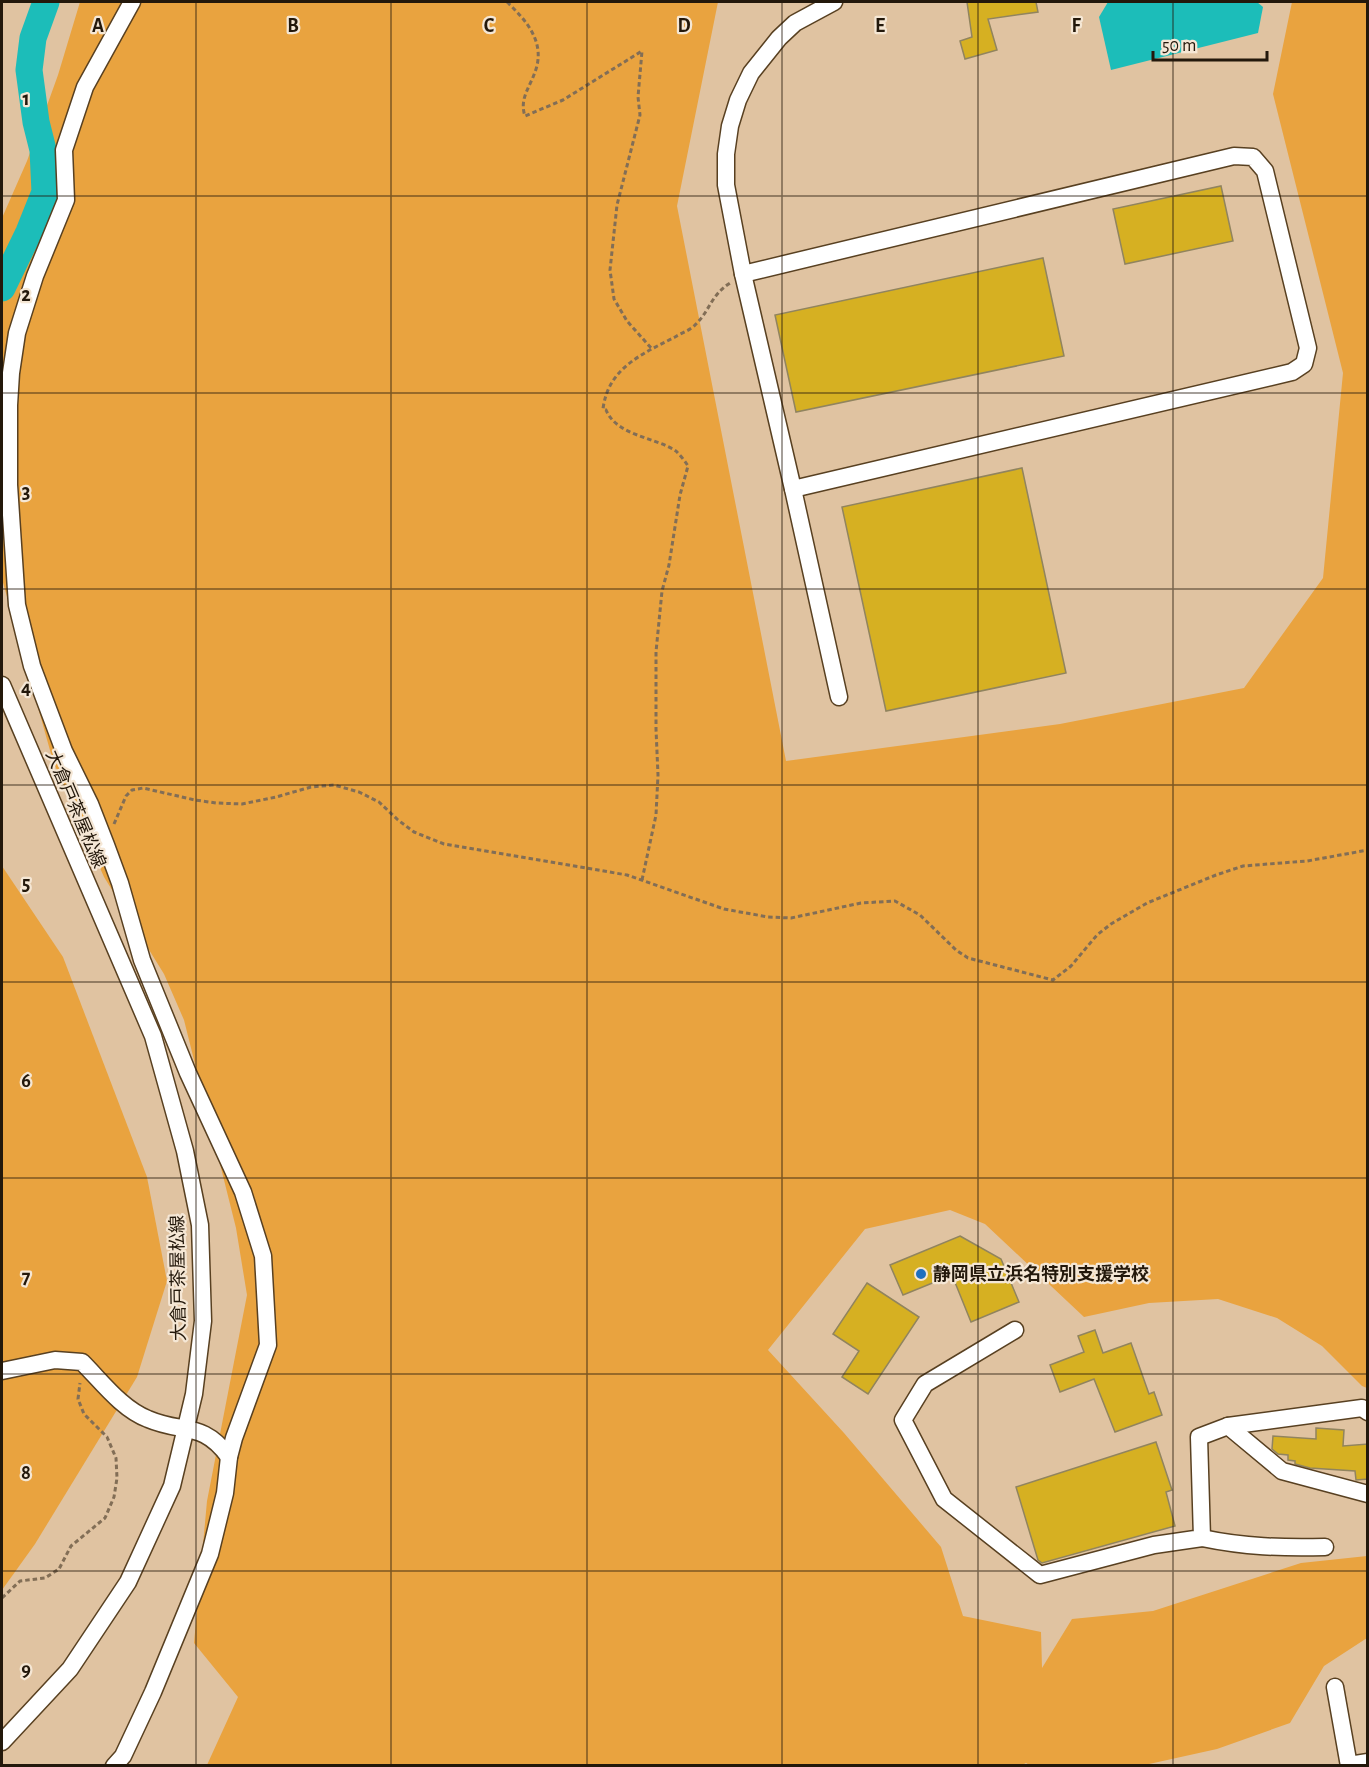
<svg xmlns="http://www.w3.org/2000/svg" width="1369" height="1767" viewBox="0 0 1369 1767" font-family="'Alegreya Sans','Noto Sans JP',sans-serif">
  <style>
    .green { fill: #e9a33f }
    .water { fill: #1cbdb9 }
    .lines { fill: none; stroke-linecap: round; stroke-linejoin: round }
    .river { stroke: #1cbdb9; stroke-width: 27 }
    .building { fill: #d6b022; stroke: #91845e; stroke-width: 1.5 }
    .minor-casing { stroke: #584021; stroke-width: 19 }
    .path { stroke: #826e56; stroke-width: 3; stroke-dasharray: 4.5 3; stroke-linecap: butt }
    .minor { stroke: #fff; stroke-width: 16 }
    .grid { fill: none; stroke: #23180b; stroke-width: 1.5; stroke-opacity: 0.55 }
    .poi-dot { fill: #1f6fbe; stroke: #f5e7d5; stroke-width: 2 }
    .labels { text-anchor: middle; stroke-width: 4.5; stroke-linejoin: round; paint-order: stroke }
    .street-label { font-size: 18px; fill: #23180b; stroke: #f5e7d5 }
    .poi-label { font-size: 18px; font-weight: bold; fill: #23180b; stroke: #f5e7d5; text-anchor: start }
    .grid-label { font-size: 20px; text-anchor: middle; font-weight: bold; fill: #23180b; stroke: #f5e7d5; stroke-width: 4.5; stroke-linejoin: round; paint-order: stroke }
  </style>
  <rect width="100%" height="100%" fill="#e0c3a1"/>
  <g class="green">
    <path d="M80 2H718L677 206 786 761 1060 724 1244 688 1323 578 1343 373 1273 94 1292 2H1367V1388L1362 1386 1322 1346 1277 1318 1218 1299 1149 1303 1084 1317 985 1224 950 1210 865 1229 768 1350 844 1433 941 1547 963 1616 1041 1632 1042 1668 1072 1619 1153 1611 1301 1563 1367 1556V1638L1324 1666 1290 1723 1217 1749 1140 1766H1031L1026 1763 1020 1766 207 1765 238 1697 194 1643 207 1501 247 1295 236 1228 184 1020 164 974 104 877 53 761 2 579V218L27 161 58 75Z"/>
    <path d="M2 866 63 957 147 1177 167 1281 137 1377 35 1544 2 1590Z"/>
  </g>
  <path class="water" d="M1108 2H1257L1263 7 1258 33 1111 70 1099 17Z"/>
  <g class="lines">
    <path class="river" d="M2 288 29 232 45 192 43 150 36 122 29 70 33 38 46 2"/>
  </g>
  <g class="building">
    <path d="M967 2H1036L1038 12 988 19 997 50 965 59 960 41 972 37Z"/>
    <path d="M1221 186 1233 241 1125 264 1113 209Z"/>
    <path d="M1043 258 1064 356 796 412 775 315Z"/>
    <path d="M1022 468 1066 673 886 711 842 507Z"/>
    <path d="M960 1236 1001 1259 1019 1302 971 1322 952 1275 903 1295 890 1265Z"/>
    <path d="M867 1283 919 1317 868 1394 842 1377 859 1351 833 1334Z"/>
    <path d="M1095 1330 1103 1353 1131 1343 1149 1394 1154 1392 1162 1415 1115 1432 1094 1379 1060 1392 1050 1365 1084 1352 1078 1336Z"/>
    <path d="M1316 1428 1344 1430 1343 1446 1368 1444V1479L1356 1480 1355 1471 1310 1468 1295 1464V1461L1288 1460V1455L1278 1454 1272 1449 1273 1436 1316 1439Z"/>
    <path d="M1156 1442 1172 1490 1166 1492 1175 1526 1042 1563 1038 1560 1016 1487Z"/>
  </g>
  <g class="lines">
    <g class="minor-casing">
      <g id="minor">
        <path d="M743 274 1234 156 1253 157 1265 171 1308 348 1304 364 1292 372 793 489 839 697"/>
        <path d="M793 489 743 274 726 185V154L730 126 738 100 751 73 779 38 795 23 834 2"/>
        <path d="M2 685 153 1036 185 1151 200 1225 203 1321 194 1394 172 1486 128 1582 70 1669 2 1742"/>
        <path d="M1015 1330 925 1384 903 1420 944 1499 1040 1575 1154 1545 1202 1538 1199 1437 1228 1426 1362 1408 1368 1412"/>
        <path d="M2 1371 55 1360 82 1362C102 1382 122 1409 148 1419 183 1434 203 1421 229 1457"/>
        <path d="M1228 1426 1282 1471 1368 1494"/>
        <path d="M1202 1538C1245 1547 1282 1548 1325 1547"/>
        <path d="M1335 1687 1349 1766"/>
        <path d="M1349 1765 1368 1762"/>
        <path d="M114 1766 123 1756 153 1692 210 1554 225 1493 229 1457 234 1438 268 1345 263 1256 243 1192 188 1073 142 960 120 883 106 845 90 804 64 751 32 666 17 605 9 485V405L11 373 17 333 35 276 66 200 64 150 85 87 132 2"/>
      </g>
    </g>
    <g class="path">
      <path d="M507 2C527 21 546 43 535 72 530 87 519 99 525 116L563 100 642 51 638 97 640 115 617 205 610 270 614 299 627 321 652 349"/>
      <path d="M114 824 126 796 132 790 143 788 195 800 216 803 242 804 276 797 311 787 334 785 359 792 379 802 398 820 414 832 444 844 627 875 724 909 768 917 791 918 861 903 895 901 920 915 956 950 968 958 1053 980 1071 966 1097 935 1111 924 1147 903 1216 875 1243 866 1307 861 1368 850"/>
      <path d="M642 880 656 815 658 775 656 729V652L662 591 669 565 680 495 688 466C685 461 680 455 676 451 655 437 617 436 606 410L603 409C608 368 642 354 675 337 681 333 691 330 695 325 710 311 710 296 730 283"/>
      <path d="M2 1598 20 1581 45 1578 59 1569 71 1546 105 1518 114 1497 117 1478 116 1458 107 1437 84 1414 78 1399 80 1383"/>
    </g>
    <use href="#minor" class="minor"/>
  </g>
  <path class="grid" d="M196 2V1766M391 2V1766M587 2V1766M782 2V1766M978 2V1766M1173 2V1766M2 196H1368M2 393H1368M2 589H1368M2 785H1368M2 982H1368M2 1178H1368M2 1374H1368M2 1571H1368"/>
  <circle class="poi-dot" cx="921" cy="1274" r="6"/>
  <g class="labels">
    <g class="street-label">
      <text transform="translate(76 809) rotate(67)" y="6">大倉戸茶屋松線</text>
      <text transform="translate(178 1278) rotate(-91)" y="6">大倉戸茶屋松線</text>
    </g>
    <g class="poi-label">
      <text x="933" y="1280">静岡県立浜名特別支援学校</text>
    </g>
  </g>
  <g class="grid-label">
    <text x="98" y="32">A</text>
    <text x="293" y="32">B</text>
    <text x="489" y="32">C</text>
    <text x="684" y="32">D</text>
    <text x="880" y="32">E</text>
    <text x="1076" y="32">F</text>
    <text x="26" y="105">1</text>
    <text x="26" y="301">2</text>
    <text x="26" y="498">3</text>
    <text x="26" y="694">4</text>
    <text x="26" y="890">5</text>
    <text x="26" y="1087">6</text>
    <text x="26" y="1283">7</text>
    <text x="26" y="1479">8</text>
    <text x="26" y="1676">9</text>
  </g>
  <rect width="1369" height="1767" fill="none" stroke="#23180b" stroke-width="6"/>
  <path d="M1153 51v9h114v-9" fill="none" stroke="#23180b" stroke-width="3"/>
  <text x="1162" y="51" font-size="18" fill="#23180b" stroke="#f5e7d5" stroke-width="4.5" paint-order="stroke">50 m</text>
</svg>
